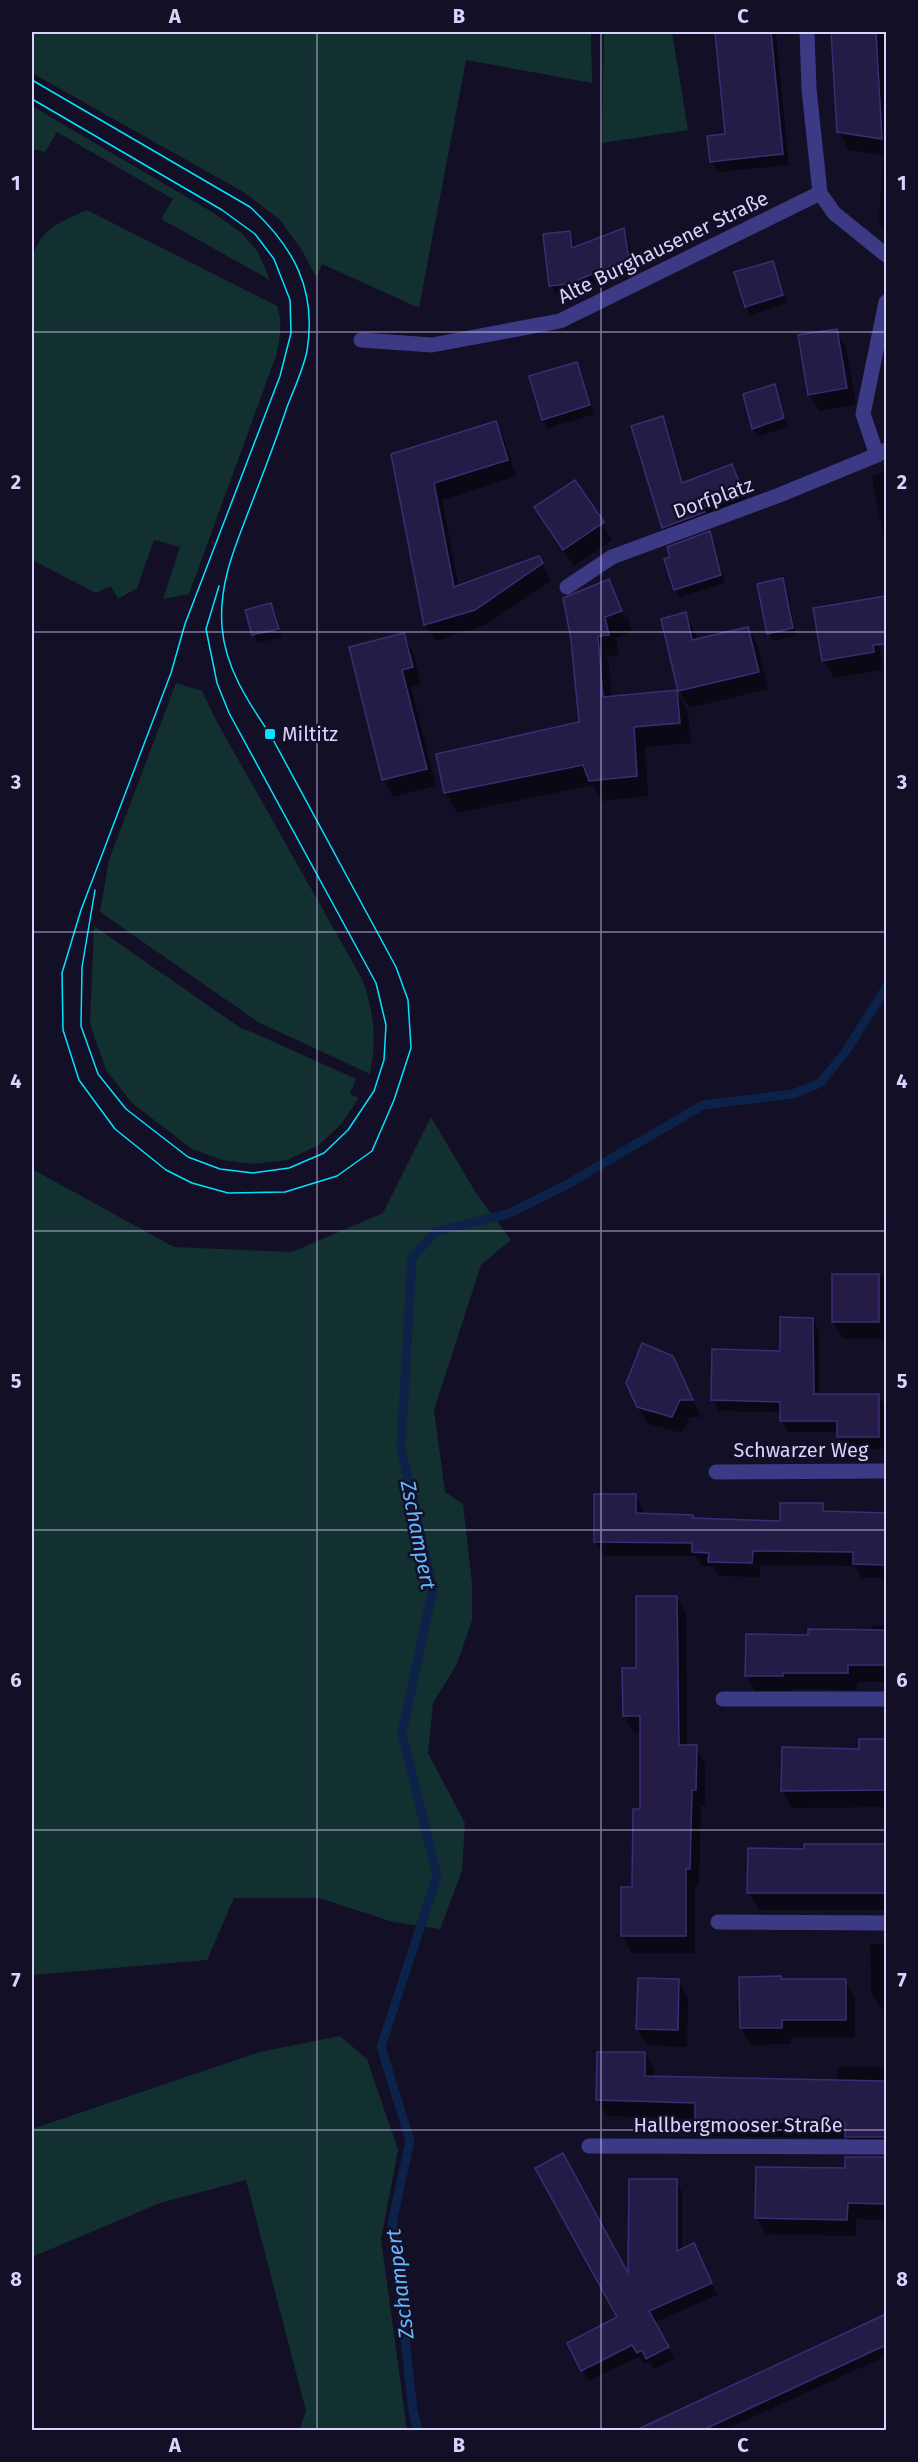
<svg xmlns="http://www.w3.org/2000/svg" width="918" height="2462" viewBox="0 0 918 2462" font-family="'Fira Sans',sans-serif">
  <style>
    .green { fill: #12302f }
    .shadow { fill: #0007; fill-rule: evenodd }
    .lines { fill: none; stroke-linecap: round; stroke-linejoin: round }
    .stream { stroke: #0c2248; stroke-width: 9 }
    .building { fill: #241b47; stroke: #3b2d73; stroke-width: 1.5 }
    .minor { stroke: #3d3a85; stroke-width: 15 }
    .tram { stroke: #00e5ff; stroke-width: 1.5 }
    .grid { fill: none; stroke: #d9d4ff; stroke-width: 1.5; stroke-opacity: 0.55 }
    .poi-dot { fill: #00e5ff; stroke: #130f26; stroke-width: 2 }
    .labels { text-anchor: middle; stroke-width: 5; stroke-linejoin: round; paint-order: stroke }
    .street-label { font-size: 20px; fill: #d9d4ff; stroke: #130f26 }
    .poi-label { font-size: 20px; fill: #d9d4ff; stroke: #130f26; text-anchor: start }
    .water-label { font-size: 21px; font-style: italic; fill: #62b6ff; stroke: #130f26 }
    .neatline { fill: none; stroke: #d9d4ff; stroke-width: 2 }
    .grid-label { font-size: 20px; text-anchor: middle; font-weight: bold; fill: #d9d4ff }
  </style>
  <rect width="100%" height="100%" fill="#130f26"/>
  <g class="green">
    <path d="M32 32H591L592 83 466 60 419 308 322 264 316 277 303 252 280 220 245 193 32 73Z"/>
    <path d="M604 32H672L688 130 602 143Z"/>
    <path d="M32 106 212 212 242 233 258 252 270 280 161 219 173 199 57 132 45 152 32 149Z"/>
    <path d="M87 210 277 306C283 323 280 339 276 356L189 594 163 599 180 547 154 540 137 588 118 599 111 586 96 593 32 560V259C40 228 60 222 87 210Z"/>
    <path d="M176 683 202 691 216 720 362 979C374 1011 377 1039 370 1074L258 1022 100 912 109 860Z"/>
    <path d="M94 926 242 1029 252 1032 356 1079 350 1094 359 1098 341 1124 319 1145 287 1160 253 1164 222 1160 192 1149 132 1103 106 1070 90 1024Z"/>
    <path d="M431 1117 476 1193 511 1240 481 1265 434 1410 445 1492 463 1504 472 1583V1620L457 1664 433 1703 428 1753 465 1823 462 1871 440 1929 393 1922 319 1898H234L207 1960 32 1975V1169L174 1247 292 1252 383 1213Z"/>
    <path d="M340 2036 367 2059 398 2150 381 2239 407 2430H299L306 2411 246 2180 160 2203 32 2257V2129L260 2052Z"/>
  </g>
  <g class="shadow">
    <path d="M717 32H774L776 35 789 165 718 172 711 161 727 135Z"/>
    <path d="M832 32H886V233L879 221 883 155 849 150 839 132Z"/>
    <path d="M624 230 628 238 633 268 573 292 556 294 551 285 569 233 574 241 575 249Z"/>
    <path d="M772 262 787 303 751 315 746 306Z"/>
    <path d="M836 330 846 348 856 405 819 411 809 394Z"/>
    <path d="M576 364 581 372 594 414 548 428 543 419Z"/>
    <path d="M774 386 779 394 788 426 758 437 753 429 745 395Z"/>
    <path d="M662 418 668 429 684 484 731 466 748 504 670 539 663 528 633 427Z"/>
    <path d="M495 422 504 439 516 476 442 500 459 587 539 558 551 581 484 626 435 641 425 624 393 455Z"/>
    <path d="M886 469V549L872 477Z"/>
    <path d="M575 482 612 540 574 566 546 525Z"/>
    <path d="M709 533 714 541 725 583 680 597 676 589Z"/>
    <path d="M782 580 787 588 796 636 773 641 768 633Z"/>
    <path d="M609 581 620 601 633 631 616 638 619 655 608 656 612 697 676 691 688 712 691 743 645 747 648 796 602 801 593 785 457 813 445 792 580 724ZM616 600H620L626 617 624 618Z"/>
    <path d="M271 605 276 613 282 637 258 643 254 635 247 611Z"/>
    <path d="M685 614 695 631 697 640 748 629 758 646 768 689 689 708 679 690Z"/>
    <path d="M875 618 883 670 834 678 824 661Z"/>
    <path d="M404 635 413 652 421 684 411 687 436 786 393 797 383 779Z"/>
    <path d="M834 1276H886V1339H843L833 1322Z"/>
    <path d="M813 1319 819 1330V1395L878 1396 882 1402H886V1449L845 1448 839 1432H788L782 1421V1412L719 1411 713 1400 782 1352Z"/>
    <path d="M672 1357 701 1417H690L682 1433 648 1424 638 1406Z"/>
    <path d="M635 1496 643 1510V1515L694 1520 781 1522 822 1505 827 1513 886 1514V1583L882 1578H862L855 1566 760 1565V1577L718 1576 713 1566H702L696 1556H604L595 1542Z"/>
    <path d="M676 1597 686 1614 687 1747H696L705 1764V1806H701L699 1885H695V1953H632L622 1936 634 1889 641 1810 642 1733H634L624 1716 638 1670Z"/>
    <path d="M886 1625V1682H857V1690L792 1689V1693L756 1692 746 1675 809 1636 871 1631V1626Z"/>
    <path d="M861 1741H886V1807L792 1808 782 1791 861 1750Z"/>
    <path d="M806 1846H886V1910H759L749 1893 806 1850Z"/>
    <path d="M870 1944H886V2009H881L871 1992Z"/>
    <path d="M678 1980 688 1998 687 2047 647 2045 637 2028Z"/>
    <path d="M845 1981 855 1998V2037H791V2044L751 2045 741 2028Z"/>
    <path d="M645 2053 654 2069V2078L837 2081 838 2067H886V2153H856L848 2138 706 2136 697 2119 607 2116 598 2100Z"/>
    <path d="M846 2158H886V2220L856 2219V2236L766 2234 757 2218 846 2169Z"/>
    <path d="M676 2181 682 2192V2250L699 2256 717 2295 654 2323 674 2359 654 2369 649 2361 644 2364 640 2356 589 2381 583 2370 619 2318 630 2278Z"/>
    <path d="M886 2316V2356L725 2430H640Z"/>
  </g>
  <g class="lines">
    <path class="stream" d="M418 2430 413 2411 392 2223 410 2141 381 2047 437 1876 402 1733 433 1588 401 1448 412 1258 435 1232 510 1213 566 1185 703 1105 793 1094 820 1083 846 1051 886 988"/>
  </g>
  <g class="building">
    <path d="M715 32H771L783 154 710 162 707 136 725 134Z"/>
    <path d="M831 32H876L882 139 837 132Z"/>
    <path d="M624 228 629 259 568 284 549 286 543 234 570 231 572 248Z"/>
    <path d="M773 261 783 295 745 307 734 272Z"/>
    <path d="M837 329 847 388 808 395 798 335Z"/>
    <path d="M577 362 590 405 542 420 529 376Z"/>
    <path d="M775 384 784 418 752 429 743 394Z"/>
    <path d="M663 416 682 483 732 464 743 492 703 507 705 512 662 528 631 426Z"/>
    <path d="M496 421 508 460 434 483 454 587 539 556 543 563 475 610 424 625 391 454Z"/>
    <path d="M575 480 604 522 563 550 534 507Z"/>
    <path d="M710 531 721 575 674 590 664 559 670 557 667 547Z"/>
    <path d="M783 578 793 628 767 634 757 584Z"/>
    <path d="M609 579 622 611 605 617 609 635 598 636 603 697 677 690 680 723 634 727 637 776 589 781 583 765 444 793 436 754 579 722 571 639 563 598Z"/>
    <path d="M886 596V644L873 645 874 652 822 661 813 608Z"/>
    <path d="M271 603 279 629 252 635 245 610Z"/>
    <path d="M686 612 692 640 748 627 759 672 678 691 661 619Z"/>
    <path d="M404 633 413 667 402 670 427 769 382 780 349 647Z"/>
    <rect x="832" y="1274" width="47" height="48"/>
    <path d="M780 1317 813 1318 814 1394H879V1437H837V1421H780V1402L711 1400 712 1349 780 1351Z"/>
    <path d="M642 1343 673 1356 693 1400H680L672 1417 637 1407 626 1383Z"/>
    <path d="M594 1494H636V1513L693 1515V1518L780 1521V1503H823V1511L886 1513V1565L853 1564V1552L753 1551 752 1563 708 1562 709 1553 692 1552V1543L594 1542Z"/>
    <path d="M636 1596H677L679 1745H697L696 1790H692L690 1869H686V1936H621V1887H632L633 1809H640V1716H623L622 1668H636Z"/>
    <path d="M808 1629 886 1630V1665H848V1673H783V1676H745L746 1634 808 1635Z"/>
    <path d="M859 1739H886V1790L781 1791 782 1747 859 1749Z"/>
    <path d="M804 1844H886V1893H747L748 1848 804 1849Z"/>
    <path d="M781 1976V1979H846V2020H782V2028H740L739 1977Z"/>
    <path d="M638 1978 679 1979 678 2030 636 2029Z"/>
    <path d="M597 2052H645V2076L886 2081V2137H845V2123L695 2120V2103L596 2100Z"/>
    <path d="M563 2153 628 2273 629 2179H677V2251L694 2243 712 2283 649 2311 669 2347 646 2359 642 2350 637 2353 632 2345 581 2371 567 2343 617 2317 535 2168Z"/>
    <path d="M845 2157H886V2204L848 2203 847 2220 755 2218 756 2167 845 2168Z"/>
    <path d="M886 2314V2345L703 2430H636Z"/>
  </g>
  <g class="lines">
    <g class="minor">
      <path d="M807 32 809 89 820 193 834 213 886 255"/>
      <path d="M886 302 863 414 877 455 886 450"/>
      <path d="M361 340 432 345 560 321 820 193"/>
      <path d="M567 587 612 557 777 496 877 455"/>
      <path d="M716 1472 886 1471"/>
      <path d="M723 1699H886"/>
      <path d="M718 1922 886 1923"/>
      <path d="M589 2146 886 2147"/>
    </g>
    <g class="tram">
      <path d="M32 80 250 207C294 247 317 290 307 351 303 370 294 389 287 407 275 444 260 481 246 518 232 554 219 587 222 627 225 667 248 702 270 734L396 967 408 1000 411 1048 394 1100 372 1151 337 1176 285 1192 228 1193 192 1183 166 1170 115 1129 79 1080 63 1030 62 973 81 910 171 673 185 624 280 376 291 333 290 300 274 259 255 234 222 210 32 99"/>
      <path d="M95 890 82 967 81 1026 98 1074 126 1109 188 1157 220 1169 253 1173 289 1168 324 1153 348 1130 374 1091 384 1060 386 1025 376 983 229 713 217 683 206 629 219 586"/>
    </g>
  </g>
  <path class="grid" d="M317 32V2430M601 32V2430M32 332H886M32 632H886M32 932H886M32 1231H886M32 1530H886M32 1830H886M32 2130H886"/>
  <rect class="poi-dot" x="264" y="728" width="12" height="12" rx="3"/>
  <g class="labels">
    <g class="street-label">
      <text transform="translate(663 247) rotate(-26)" y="7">Alte Burghausener Straße</text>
      <text transform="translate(713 498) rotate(-20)" y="7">Dorfplatz</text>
      <text x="801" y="1457">Schwarzer Weg</text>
      <text x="738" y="2132">Hallbergmooser Straße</text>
    </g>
    <g class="poi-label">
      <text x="282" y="741">Miltitz</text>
    </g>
    <g class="water-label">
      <text transform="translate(418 1535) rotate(79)" y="7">Zschampert</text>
      <text transform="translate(400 2284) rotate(-97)" y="7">Zschampert</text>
    </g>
  </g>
  <rect width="918" height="2462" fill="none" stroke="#130f26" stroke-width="66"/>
  <rect x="33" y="33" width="852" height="2396" class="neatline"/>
  <g class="grid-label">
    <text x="175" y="23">A</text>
    <text x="459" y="23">B</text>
    <text x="743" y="23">C</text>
    <text x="16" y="190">1</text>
    <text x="902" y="190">1</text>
    <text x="16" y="489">2</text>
    <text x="902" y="489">2</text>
    <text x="16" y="789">3</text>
    <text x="902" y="789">3</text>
    <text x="16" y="1088">4</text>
    <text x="902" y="1088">4</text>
    <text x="16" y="1388">5</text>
    <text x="902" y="1388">5</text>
    <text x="16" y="1687">6</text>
    <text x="902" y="1687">6</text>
    <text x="16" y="1987">7</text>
    <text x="902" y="1987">7</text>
    <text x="16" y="2286">8</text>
    <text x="902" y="2286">8</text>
    <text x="175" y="2452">A</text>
    <text x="459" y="2452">B</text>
    <text x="743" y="2452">C</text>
  </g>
</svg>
